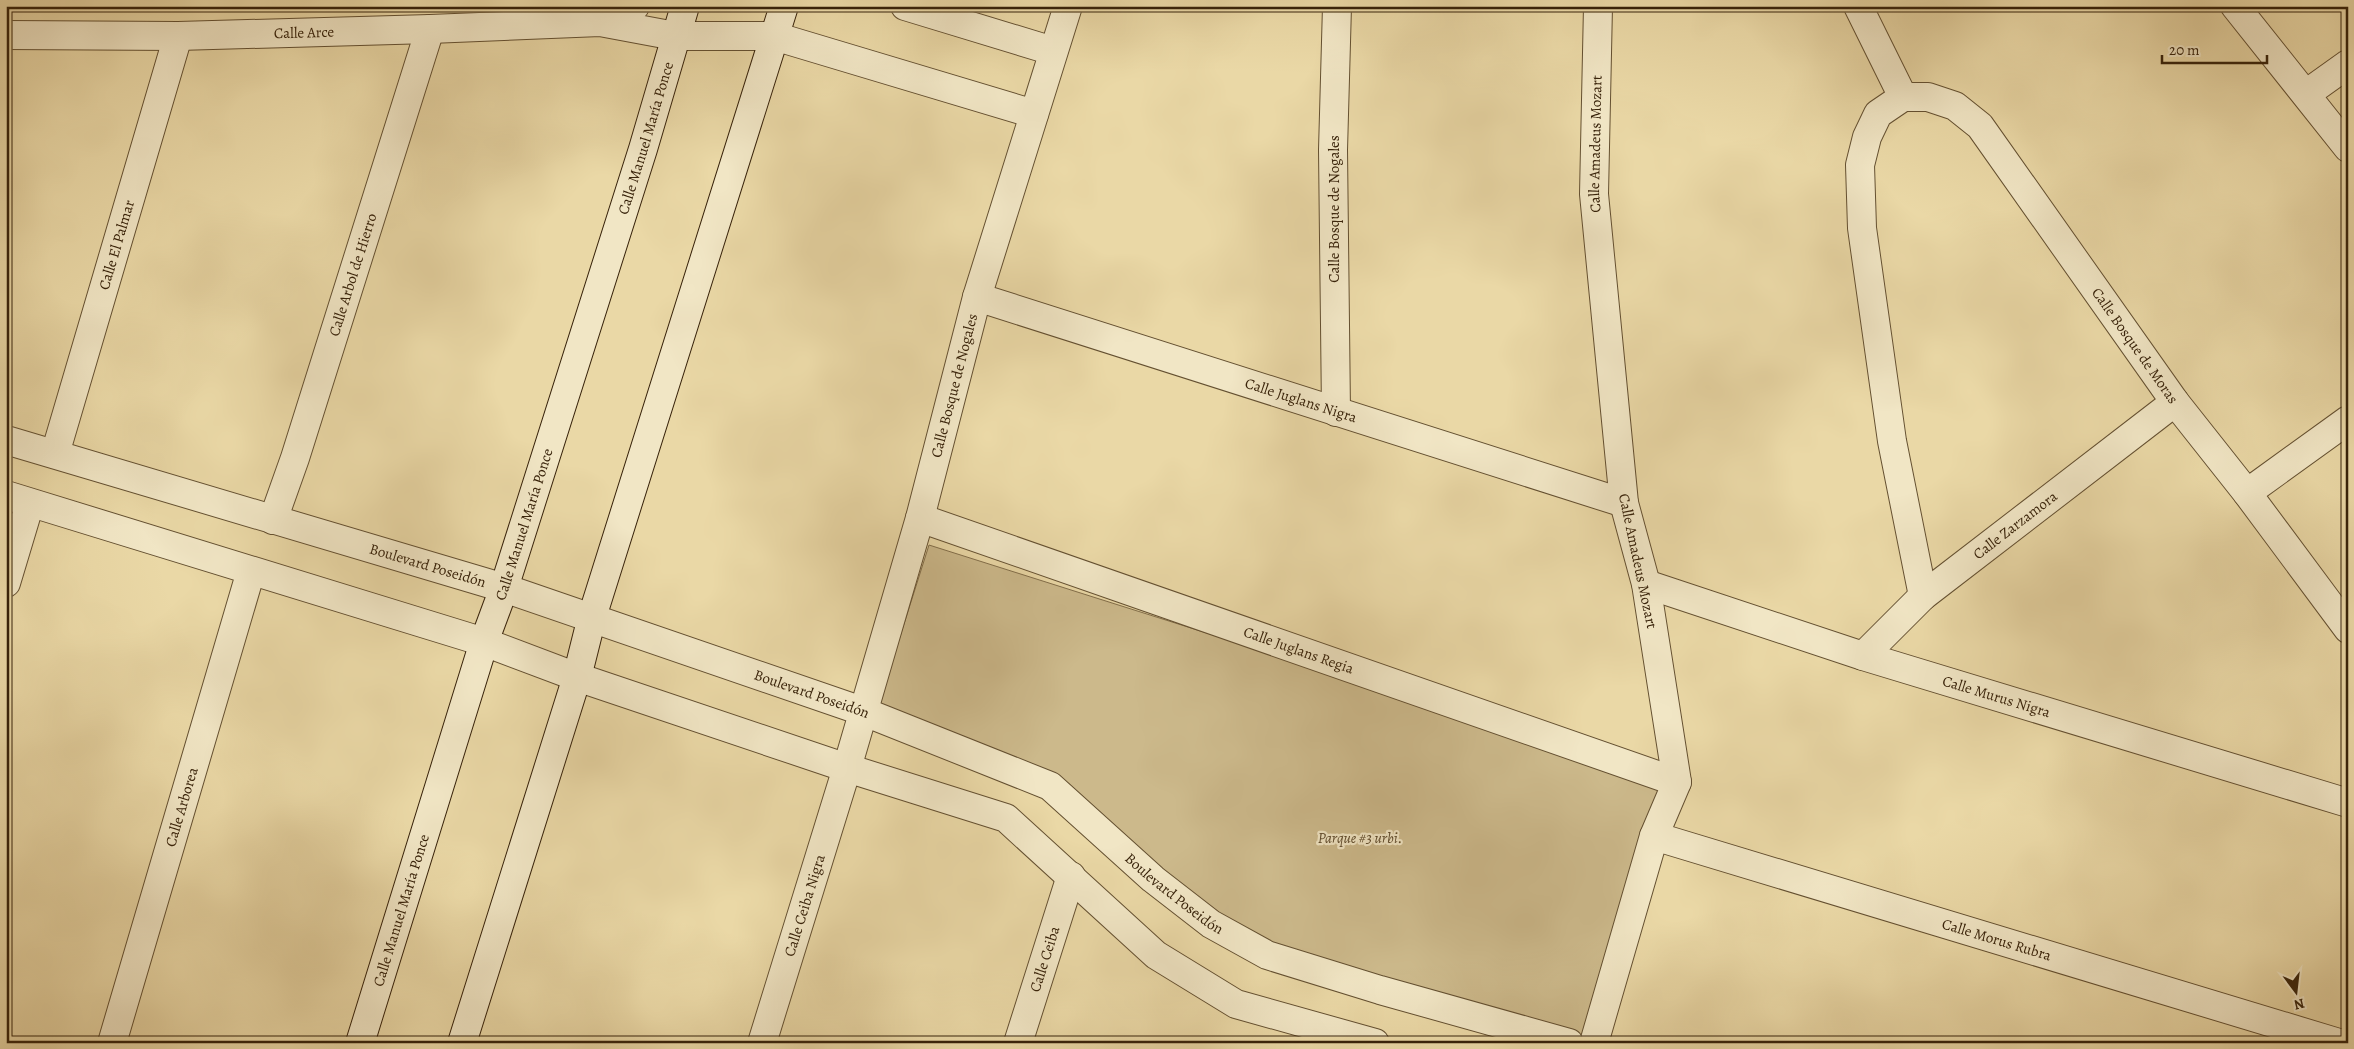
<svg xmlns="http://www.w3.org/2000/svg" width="2354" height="1049" viewBox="0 0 2354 1049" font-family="Alegreya,serif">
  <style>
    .green { fill: #ccb98b; stroke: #826e4a }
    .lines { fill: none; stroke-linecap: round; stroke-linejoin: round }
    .street-casing { stroke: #645031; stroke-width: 30 }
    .secondary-casing { stroke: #37220a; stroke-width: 30 }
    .street { stroke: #f1e6c5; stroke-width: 28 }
    .secondary { stroke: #f1e6c5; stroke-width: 28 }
    .labels { text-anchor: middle; stroke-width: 4.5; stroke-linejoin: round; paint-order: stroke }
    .street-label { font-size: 15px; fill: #37220a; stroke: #f1e6c5 }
    .park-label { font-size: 15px; font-style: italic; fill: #5c482a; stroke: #f1e6c5 }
  </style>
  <rect width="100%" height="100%" fill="#ead8a6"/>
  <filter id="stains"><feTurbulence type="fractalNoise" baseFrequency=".004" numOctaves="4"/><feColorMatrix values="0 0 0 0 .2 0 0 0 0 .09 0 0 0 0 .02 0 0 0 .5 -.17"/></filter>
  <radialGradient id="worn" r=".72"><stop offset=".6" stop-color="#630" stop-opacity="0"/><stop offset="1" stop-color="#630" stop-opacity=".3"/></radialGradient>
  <path class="green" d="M929 545 1677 782 1585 1043 1281 970 1061 802 879 703Z"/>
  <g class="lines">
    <g class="street-casing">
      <g id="street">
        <path d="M905 6 1053 51"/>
        <path d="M1858 6 1903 97"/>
        <path d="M2235 6 2348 148"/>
        <path d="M600 22 635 6"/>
        <path id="s1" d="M6 35 178 36 430 29 600 22 675 36H774L1034 114"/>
        <path d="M2306 94 2348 64"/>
        <path id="s2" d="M977 297 1624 503"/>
        <path d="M1336 412 1333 150 1337 6"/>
        <path id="s3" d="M6 440 504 588 862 711 1050 786 1153 879 1211 924 1267 955 1380 990 1569 1043"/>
        <path id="s4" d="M55 454 178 36"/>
        <path d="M2247 493 2348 420"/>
        <path d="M6 495 484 642 577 677 847 768 1006 818 1156 955 1236 1004 1375 1043"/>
        <path id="s5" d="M920 518 1677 782"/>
        <path id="s6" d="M273 520 295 458 430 29"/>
        <path d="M6 583 30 503"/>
        <path id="s7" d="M1646 584 1863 656 2348 803"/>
        <path id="s8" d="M1923 596 1892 441 1862 228 1860 165 1867 137 1878 114 1903 97H1928L1955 106 1980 126 2175 402 2247 493 2348 629"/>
        <path id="s9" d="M1863 656 1923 596 2175 402"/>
        <path id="s10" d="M1654 836 2339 1043"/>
        <path id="s11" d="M112 1043 251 571"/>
        <path id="s12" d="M762 1043 847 768 920 518 977 297 1068 6"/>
        <path id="s13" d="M1018 1043 1071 876"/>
        <path id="s14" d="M1594 1043 1654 836 1677 782 1646 584 1624 503 1594 194 1598 6"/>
      </g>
    </g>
    <g class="secondary-casing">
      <g id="secondary">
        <path id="s15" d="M360 1043 484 642 504 588 643 149 685 6"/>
        <path d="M462 1043 577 677 592 617 784 6"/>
      </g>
    </g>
    <use href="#street" class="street"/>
    <use href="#secondary" class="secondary"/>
  </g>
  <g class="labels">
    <g class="street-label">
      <text dy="5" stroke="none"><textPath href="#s1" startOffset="298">Calle Arce</textPath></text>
      <text dy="5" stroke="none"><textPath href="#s15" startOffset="949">Calle Manuel María Ponce</textPath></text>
      <text dy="5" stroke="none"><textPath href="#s14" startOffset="919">Calle Amadeus Mozart</textPath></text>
      <text transform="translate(1334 209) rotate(-90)" y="5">Calle Bosque de Nogales</text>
      <text dy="5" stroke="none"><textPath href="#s4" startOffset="218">Calle El Palmar</textPath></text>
      <text dy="5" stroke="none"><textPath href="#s6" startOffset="258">Calle Arbol de Hierro</textPath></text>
      <text dy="5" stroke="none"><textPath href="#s8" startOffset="875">Calle Bosque de Moras</textPath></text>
      <text dy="5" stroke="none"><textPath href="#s12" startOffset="685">Calle Bosque de Nogales</textPath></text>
      <text dy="5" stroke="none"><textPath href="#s2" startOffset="340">Calle Juglans Nigra</textPath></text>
      <text dy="5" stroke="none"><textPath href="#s15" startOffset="544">Calle Manuel María Ponce</textPath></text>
      <text dy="5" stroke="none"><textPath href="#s9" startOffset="201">Calle Zarzamora</textPath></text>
      <text transform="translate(1638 561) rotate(78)" y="5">Calle Amadeus Mozart</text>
      <text dy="5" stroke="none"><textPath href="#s3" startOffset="440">Boulevard Poseidón</textPath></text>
      <text dy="5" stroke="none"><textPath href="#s5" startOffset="401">Calle Juglans Regia</textPath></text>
      <text dy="5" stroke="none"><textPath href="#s3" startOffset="845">Boulevard Poseidón</textPath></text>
      <text dy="5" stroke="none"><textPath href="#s7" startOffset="368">Calle Murus Nigra</textPath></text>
      <text dy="5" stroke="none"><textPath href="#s11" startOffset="246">Calle Arborea</textPath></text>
      <text dy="5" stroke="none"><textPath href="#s3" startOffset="1265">Boulevard Poseidón</textPath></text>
      <text dy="5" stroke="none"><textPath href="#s12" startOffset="144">Calle Ceiba Nigra</textPath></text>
      <text dy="5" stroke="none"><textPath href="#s15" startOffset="139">Calle Manuel María Ponce</textPath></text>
      <text dy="5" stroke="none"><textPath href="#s10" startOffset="358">Calle Morus Rubra</textPath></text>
      <text dy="5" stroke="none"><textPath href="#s13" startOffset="88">Calle Ceiba</textPath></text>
    </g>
    <g class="park-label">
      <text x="1360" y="843">Parque #3 urbi.</text>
    </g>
  </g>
  <rect width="2354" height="1049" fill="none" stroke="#ead8a6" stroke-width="25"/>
  <rect x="8" y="8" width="2339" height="1034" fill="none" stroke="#37220a" stroke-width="2.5"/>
  <rect x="12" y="12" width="2329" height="1024" fill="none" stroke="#37220a"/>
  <g transform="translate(2296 992) rotate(165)" stroke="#f1e6c5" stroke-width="4" paint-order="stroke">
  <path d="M0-4L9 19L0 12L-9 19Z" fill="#37220a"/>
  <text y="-8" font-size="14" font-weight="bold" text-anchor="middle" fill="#37220a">N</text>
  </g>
  <path d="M2162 55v8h105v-8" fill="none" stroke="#37220a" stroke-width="2.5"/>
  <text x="2169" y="55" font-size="15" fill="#37220a" stroke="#f1e6c5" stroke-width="4" paint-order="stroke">20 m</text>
  <rect width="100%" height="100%" filter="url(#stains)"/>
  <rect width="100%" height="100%" fill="url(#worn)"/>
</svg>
